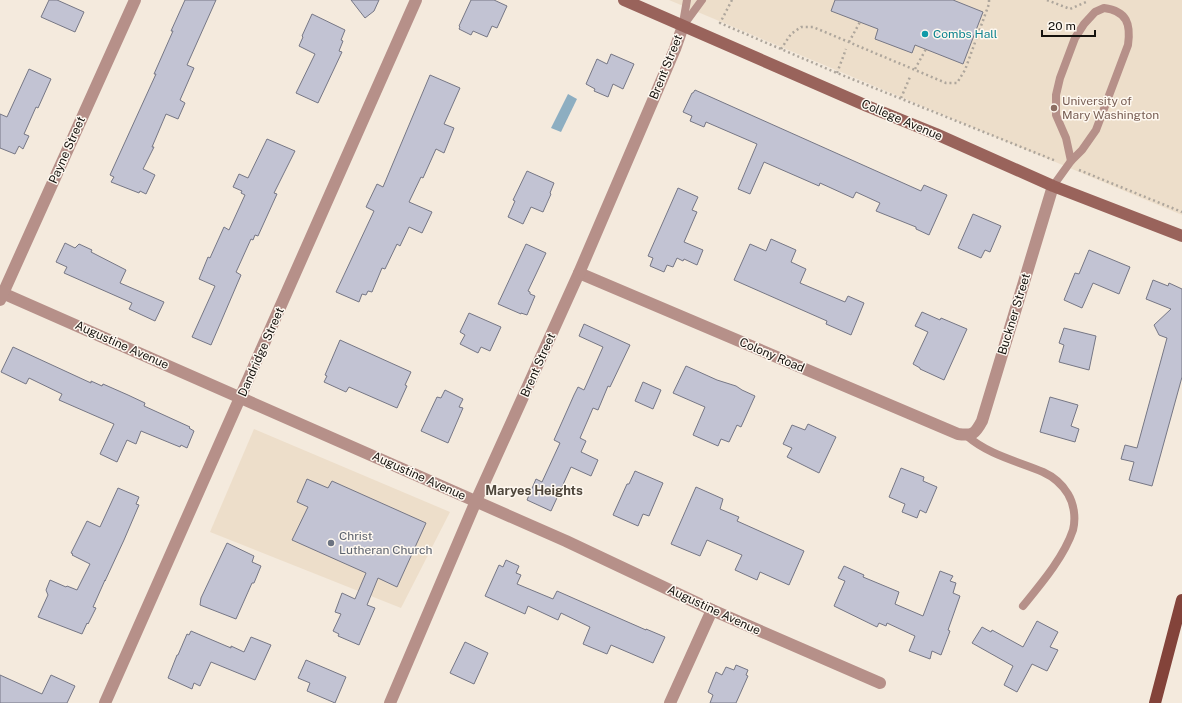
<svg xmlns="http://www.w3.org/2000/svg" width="1182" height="703" viewBox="0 0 1182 703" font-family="'Public Sans',sans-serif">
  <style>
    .built { fill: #eddeca }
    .water { fill: #8daec1 }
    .building { fill: #c2c3d3; stroke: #767785 }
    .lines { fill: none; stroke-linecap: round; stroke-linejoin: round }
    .path { stroke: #aea69c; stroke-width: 2.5; stroke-dasharray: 2 3; stroke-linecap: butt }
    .lane { stroke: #b69089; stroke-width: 8 }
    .street { stroke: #b69089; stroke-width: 12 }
    .secondary { stroke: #99635b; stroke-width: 12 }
    .primary { stroke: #83433a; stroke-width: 12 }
    .culture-dot { fill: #0f9aa8; stroke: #fef8f0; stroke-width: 1.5 }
    .education-dot { fill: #8d6e63; stroke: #fef8f0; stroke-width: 1.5 }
    .worship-dot { fill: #6b7280; stroke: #fef8f0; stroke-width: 1.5 }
    .labels { text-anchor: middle; stroke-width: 3; stroke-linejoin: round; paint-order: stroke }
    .culture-label { font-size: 12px; fill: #0d838f; stroke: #fef8f0; text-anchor: start }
    .street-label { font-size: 12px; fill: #15120e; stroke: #fef8f0 }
    .education-label { font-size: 12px; fill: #785e54; stroke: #fef8f0; text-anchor: start }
    .worship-label { font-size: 12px; fill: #5b616d; stroke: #fef8f0; text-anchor: start }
    .neighbourhood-label { font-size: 13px; font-weight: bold; fill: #4f473c; stroke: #fef8f0 }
  </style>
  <rect width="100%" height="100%" fill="#f4eadd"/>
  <g class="built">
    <path d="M669 0H1182V215Z"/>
    <path d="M254 429 450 512 401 608 210 532Z"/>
  </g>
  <path class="water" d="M568 94 577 99 561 132 551 128Z"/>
  <g class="building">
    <path d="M49 0H57L84 12 75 32 41 17Z"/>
    <path d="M185 0H216L187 65 194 68 180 100 185 103 178 119 166 114 152 147H154L143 169 155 175 146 194 140 191 139 193 111 182 114 177 110 175 156 74H154L173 31H171Z"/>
    <path d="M351 0H379L374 11 365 18Z"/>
    <path d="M471 0H494L507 6 497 28 492 26 487 37 473 31 471 35 459 29 460 27 459 26Z"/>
    <path d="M835 0H953L983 12 963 64 915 45 912 53 875 39 878 29 831 11Z"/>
    <path d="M312 14 345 30 341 40 343 41 339 51 342 52 318 103 296 93 315 54 299 46 303 37 302 36Z"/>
    <path d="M611 54 634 64 623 89 613 84 608 97 594 91 595 89 586 84 597 59 607 64Z"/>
    <path d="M29 69 51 79 38 108 36 107 24 134 29 136 23 149 19 146 15 154 0 148V114L7 117Z"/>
    <path d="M430 75 460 88 444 124 454 128 444 153 436 149 423 178 421 177 409 202 432 212 422 233 409 227 400 246 397 244 385 269 382 268 372 292 368 291 366 295 362 294 359 302 336 292 374 211 366 207 377 184 383 187Z"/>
    <path d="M695 90 921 191 924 185 947 195 929 235 916 229V227L876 211 880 203 856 192 853 198 820 183 819 186 764 162 750 194 738 189 757 144 706 122 704 127 690 121 692 116 683 112 692 93H693Z"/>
    <path d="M267 139 295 151 274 193 277 194 258 236 255 235 253 240 251 239 237 270 236 272 241 275 211 345 192 337 215 286 199 279 208 257 210 258 224 227 229 230 245 195 241 193 242 191 233 187 239 174 248 178Z"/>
    <path d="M527 171 554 183 550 193 551 194 543 212 531 207 523 224 508 217 515 201 513 200Z"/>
    <path d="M678 188 698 197 692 210 697 212 684 242 703 250 697 265 684 259 683 261 677 258 673 267 667 265 664 272 650 266 653 258 648 256Z"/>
    <path d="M973 214 1001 226 990 252 985 250 981 258 958 248Z"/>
    <path d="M771 239 796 250 791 262 806 269 800 283 845 302 848 296 864 303 851 335 826 324 827 321 734 280 750 244 766 251Z"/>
    <path d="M65 243 75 248 79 244 92 250 91 252 126 270 120 283 164 302 155 321 129 309 132 303 64 273 67 267 56 262Z"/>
    <path d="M526 244 546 253 528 291 530 292V294L535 296 527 315 521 313V314L498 304Z"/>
    <path d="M1089 250 1130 267 1119 294 1093 283 1082 308 1064 300 1075 273 1079 274Z"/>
    <path d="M1153 280 1168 286 1169 283 1182 289V377L1152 486 1129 480 1134 462 1121 459 1125 445 1137 448 1167 338 1159 335 1154 325 1171 309 1146 299Z"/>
    <path d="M922 312 940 320 941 318 967 329 944 380 920 369V368L913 364 928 332 915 326Z"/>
    <path d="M469 313 501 327 490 351 481 347 478 353 460 344 465 335 460 332Z"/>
    <path d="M584 324 630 345 610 387 608 386 598 410 593 408 580 438 586 441 581 452 598 460 591 476 571 467 551 511 527 500 536 479 542 482 560 443 554 440 574 395 578 387 584 390 603 347 579 336Z"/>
    <path d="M1064 328 1096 336 1089 370 1059 362 1064 345 1059 343Z"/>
    <path d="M340 340 411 372 405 385 407 386 397 408 349 387 346 392 324 382 327 376 325 375Z"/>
    <path d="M13 347 91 383V381L102 386 103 384 128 395 145 403 144 406 190 427 189 428 194 431 187 448 181 445 180 447 141 431 136 444 127 440 117 462 100 454 114 424 59 400 62 394 29 378 26 384 1 372Z"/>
    <path d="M686 366 717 380 736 386 742 390 755 396 741 427 737 425 729 442 721 439 718 446 693 435 705 407 673 393Z"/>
    <path d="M643 382 661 390 653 409 635 401Z"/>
    <path d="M445 390 463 399 459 407 463 408 448 443 421 431 437 397 441 398Z"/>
    <path d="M1050 397 1078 405 1071 426 1079 429 1075 442 1040 432Z"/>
    <path d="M808 424 836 437 819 473 787 457 792 448 783 444 792 425 805 430Z"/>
    <path d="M901 468 924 477 923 481 937 487 926 513 920 510 917 518 902 512 905 504 889 497Z"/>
    <path d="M635 471 663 483 649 516 643 514 638 526 613 515 627 484H629Z"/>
    <path d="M307 479 328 488 332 481 426 523 397 587 378 578 367 605 375 608 359 645 338 636 339 634 333 631 341 614 335 612 342 593 355 599 366 573 292 540 308 507 297 502Z"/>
    <path d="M696 487 723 499 720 509 739 517 737 521 804 551 789 585 760 572 757 580 735 570 742 555 707 540 700 556 671 544Z"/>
    <path d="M118 488 139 497 136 504 139 505 124 540 105 581V580L93 607 96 608 88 624 87 623 82 634 38 617 48 595 46 590 50 580 66 587 67 586 77 590 90 564 72 555 73 554 71 553 87 521 100 527Z"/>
    <path d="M227 543 254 556 252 562 261 566 254 583H252L236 619 200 605 201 598Z"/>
    <path d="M506 560 519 566 516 573 521 575 517 584 553 599 557 591 646 630V629L665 637 653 663 611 645 607 654 583 644 590 627 561 613 558 620 528 606 525 614 485 596 499 565 503 567Z"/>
    <path d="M844 566 864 575 863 577 899 592 895 604 923 616 940 571 953 576 950 581 956 583 953 593 960 596 948 630 950 631 941 655 932 651 930 659 909 651 915 636 887 623 886 626 879 623 877 627 834 606 845 581 838 578Z"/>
    <path d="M1037 621 1058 632 1050 647 1058 650 1047 671 1032 664 1017 692 1004 685 1013 666 972 643 982 627 991 632 992 630 1023 647Z"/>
    <path d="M191 631 231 648V646L244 652 251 637 271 645 255 680 211 662 200 686 194 683 192 689 168 678 177 655H178L187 634 189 635Z"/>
    <path d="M465 642 488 653 474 684 450 673Z"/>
    <path d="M306 660 346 677 335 703 307 691 310 683 298 678Z"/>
    <path d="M736 665 748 670 746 675 748 676 736 703H710L713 695 708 692 716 672 722 675 726 667 734 670Z"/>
    <path d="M0 675 42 694 51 675 75 686 67 703H0Z"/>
  </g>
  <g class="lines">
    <g class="path">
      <path d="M732 0 720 23 837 73 1056 161"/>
      <path d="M1047 0 1070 9 1086 2"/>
      <path d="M849 42 860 22"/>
      <path d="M781 49 791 34 801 27H813L946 83H957L965 70 989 4V0"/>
      <path d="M915 69 926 49"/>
      <path d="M837 73 846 49"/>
      <path d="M901 98 910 77"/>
      <path d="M1079 170 1182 212"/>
    </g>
    <g class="lane">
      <path d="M1104 8C1127 11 1131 24 1128 45L1096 130 1082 150 1071 161 1066 138 1056 115V95L1060 78 1075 38 1084 24 1095 12Z"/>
      <path d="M683 23 687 0"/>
      <path d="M683 26 702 0"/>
      <path d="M1053 186 1071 161"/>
      <path d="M967 436C989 455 1017 461 1043 472 1054 477 1062 484 1068 494 1074 504 1076 518 1073 530 1064 557 1041 584 1023 606"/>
    </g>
    <g class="street">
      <path d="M579 273 958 434C973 436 975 434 982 421L1053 186"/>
      <path d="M0 292 566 541 712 610 880 683"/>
      <path d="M0 300 135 0"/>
      <path d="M105 703 416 0"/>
      <path d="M390 703 476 501 579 273 675 49 683 26"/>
      <path d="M670 703 712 610"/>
    </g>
    <path class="secondary" d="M624 0 867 106 936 134 1053 186 1182 236"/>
    <path class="primary" d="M1155 703 1182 600"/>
  </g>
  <circle class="culture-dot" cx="925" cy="34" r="4"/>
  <circle class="education-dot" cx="1054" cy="108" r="4"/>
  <circle class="worship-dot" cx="331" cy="543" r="4"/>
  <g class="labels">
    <g class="culture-label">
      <text x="933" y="38">Combs Hall</text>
    </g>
    <g class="street-label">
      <text transform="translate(666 67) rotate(-68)" y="4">Brent Street</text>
      <text transform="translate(902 120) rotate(23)" y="4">College Avenue</text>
      <text transform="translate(67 150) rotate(-66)" y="4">Payne Street</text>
      <text transform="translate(1014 314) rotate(-73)" y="4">Buckner Street</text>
      <text transform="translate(122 345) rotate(24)" y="4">Augustine Avenue</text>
      <text transform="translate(261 352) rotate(-66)" y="4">Dandridge Street</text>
      <text transform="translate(772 355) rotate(23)" y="4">Colony Road</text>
      <text transform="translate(538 365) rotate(-66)" y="4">Brent Street</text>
      <text transform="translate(419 476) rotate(24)" y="4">Augustine Avenue</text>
      <text transform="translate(714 610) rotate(25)" y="4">Augustine Avenue</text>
    </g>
    <g class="education-label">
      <text x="1062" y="105">University of<tspan x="1062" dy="14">Mary Washington</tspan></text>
    </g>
    <g class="worship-label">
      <text x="339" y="540">Christ<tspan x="339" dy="14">Lutheran Church</tspan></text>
    </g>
    <g class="neighbourhood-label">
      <text x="534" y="495">Maryes Heights</text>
    </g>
  </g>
  <path d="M1042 30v6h53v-6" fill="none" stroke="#15120e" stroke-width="2"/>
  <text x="1048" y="30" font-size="12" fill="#15120e" stroke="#fef8f0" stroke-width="3" paint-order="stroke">20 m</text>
</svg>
